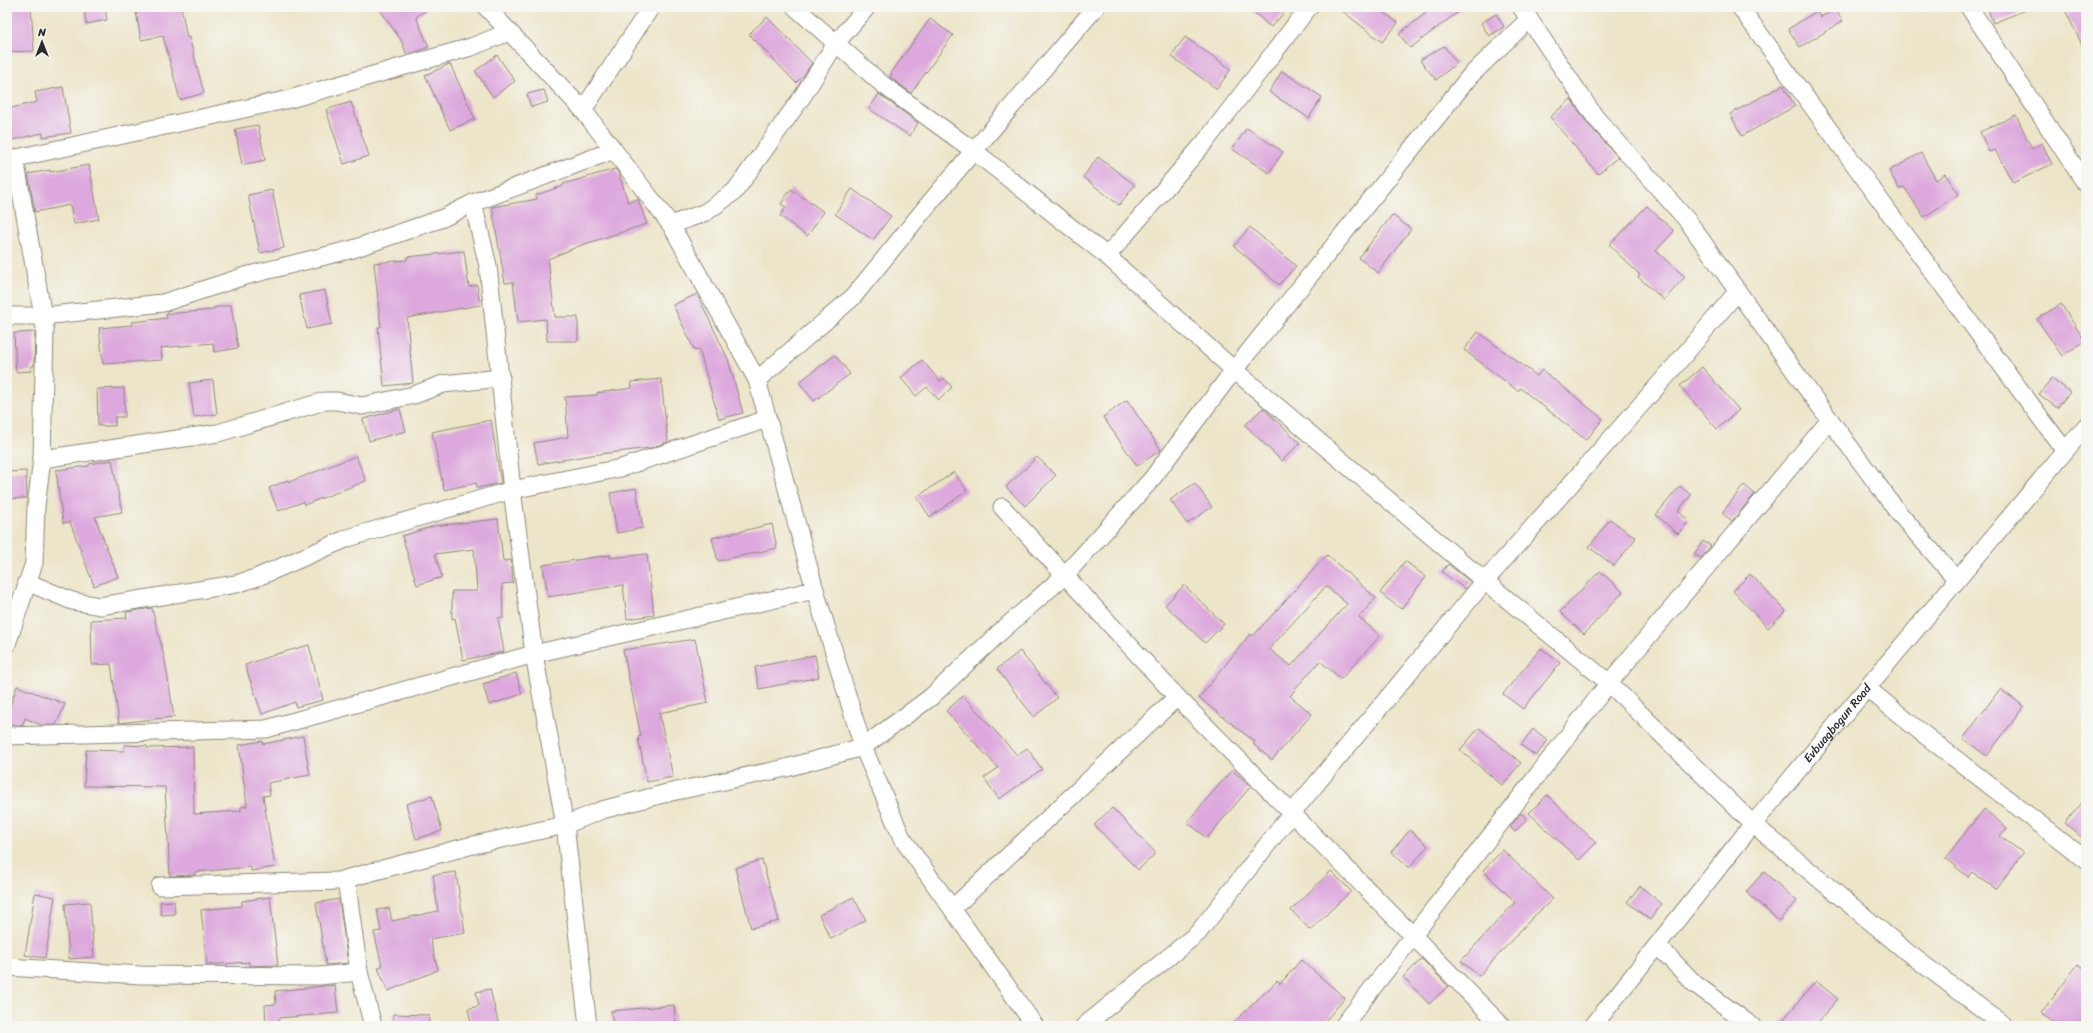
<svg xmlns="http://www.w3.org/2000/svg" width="2093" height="1033" viewBox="0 0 2093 1033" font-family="Sriracha,sans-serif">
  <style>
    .building { fill: #dda8dd; fill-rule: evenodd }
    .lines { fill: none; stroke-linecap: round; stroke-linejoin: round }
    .minor-casing { stroke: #8c887a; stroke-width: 19 }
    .minor { stroke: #fff; stroke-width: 17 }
    .labels { text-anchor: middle; stroke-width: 3; stroke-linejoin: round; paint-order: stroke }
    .street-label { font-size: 12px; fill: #2b2b2b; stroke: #f6f6f2 }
  </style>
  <rect width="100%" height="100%" fill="#f6f6f2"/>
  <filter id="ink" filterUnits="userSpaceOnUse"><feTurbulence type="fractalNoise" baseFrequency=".025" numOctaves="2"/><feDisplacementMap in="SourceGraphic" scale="8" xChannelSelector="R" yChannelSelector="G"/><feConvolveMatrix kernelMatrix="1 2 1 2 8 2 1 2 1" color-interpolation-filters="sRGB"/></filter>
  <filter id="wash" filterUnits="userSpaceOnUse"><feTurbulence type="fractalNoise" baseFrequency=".012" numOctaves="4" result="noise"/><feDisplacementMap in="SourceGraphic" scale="16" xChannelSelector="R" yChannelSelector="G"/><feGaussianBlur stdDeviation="0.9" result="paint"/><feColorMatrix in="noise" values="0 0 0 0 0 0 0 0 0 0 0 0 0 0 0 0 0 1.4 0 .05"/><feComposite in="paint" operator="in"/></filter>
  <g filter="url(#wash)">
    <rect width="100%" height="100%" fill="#ede5c9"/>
    <g id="blocks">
      <g class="building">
        <path d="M7 7H31L34 51 7 52Z"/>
        <path d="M84 7H105L107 20 86 24Z"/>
        <path d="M163 7H181L187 38 189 37 204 93 180 100 163 36 141 40 136 12Z"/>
        <path d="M378 7H431L416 17 429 47 407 55 401 40Z"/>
        <path d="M1248 7H1289L1271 27Z"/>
        <path d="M1337 7H1377L1398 23 1382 42Z"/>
        <path d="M1421 7H1465L1410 48 1399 34 1426 13Z"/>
        <path d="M1987 7H2031V8L1993 23Z"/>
        <path d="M2077 7H2086V53L2066 12Z"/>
        <path d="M1835 9 1843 21 1800 47 1788 29 1817 11 1821 17Z"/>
        <path d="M1496 14 1504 27 1489 36 1481 23Z"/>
        <path d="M767 17 812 63 804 75 796 83 749 34Z"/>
        <path d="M930 19 953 35 911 93 890 77 892 74 891 73Z"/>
        <path d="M1185 37 1231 69 1217 89 1171 56Z"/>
        <path d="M1444 46 1457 63 1436 80 1420 60Z"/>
        <path d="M497 55 515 81 493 97 475 71Z"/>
        <path d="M450 64 475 119 450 130 425 75Z"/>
        <path d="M1282 71 1322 97 1309 118 1269 92Z"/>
        <path d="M1783 85 1795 106 1742 136 1730 114Z"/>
        <path d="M63 87 71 133 43 137V133L7 141V109L37 102 35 92Z"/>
        <path d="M544 90 548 102 531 107 527 94Z"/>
        <path d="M879 94 918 123 910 136 869 109Z"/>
        <path d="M1571 99 1588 124 1618 157 1598 174 1550 117Z"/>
        <path d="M351 102 369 156 344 164 326 110Z"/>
        <path d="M2016 115 2032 149 2042 143 2052 164 2013 183 1995 150 1989 152 1980 132Z"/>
        <path d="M258 125 265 160 242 165 235 129Z"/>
        <path d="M1247 128 1283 152 1269 173 1232 149Z"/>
        <path d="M1921 153 1936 180 1945 174 1959 194 1924 217 1904 187 1899 189 1889 171Z"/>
        <path d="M1098 157 1135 185 1119 205 1083 177Z"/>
        <path d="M89 165 99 219 74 224 70 205 35 212 28 174 50 170V172Z"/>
        <path d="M615 169 619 173 628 202 638 199 647 224 579 246 548 259 555 317H578V341H547L546 319 518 322 513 282 505 283 492 207 537 199 536 195 563 186V184Z"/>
        <path d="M791 189 824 212 807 236 780 216 786 207 781 204Z"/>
        <path d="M852 189 891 216 873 240 835 214Z"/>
        <path d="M272 190 284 248 260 253 248 195Z"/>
        <path d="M1647 206 1674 231 1656 251 1685 277 1664 300 1638 277 1640 275 1609 245Z"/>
        <path d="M1392 215 1411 229 1378 273 1359 258Z"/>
        <path d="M1250 227 1296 266 1279 285 1234 246Z"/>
        <path d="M464 251 469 287 477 285 480 305 407 318 413 383 384 386 378 327H381L374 263 407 260V257Z"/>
        <path d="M325 290 332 324 307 329 299 295Z"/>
        <path d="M697 294 728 359 743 413 719 419 699 349 695 351 673 305Z"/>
        <path d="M2061 304 2085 341 2062 356 2037 319Z"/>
        <path d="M231 305 238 348 214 352 213 343 161 348 162 360 103 364 99 328 132 325V322L167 318 166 314 213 310V308Z"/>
        <path d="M35 332 34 366H31V371L16 372 14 333Z"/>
        <path d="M1478 332 1537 376 1542 370 1603 419 1586 440 1520 388 1518 391 1464 350Z"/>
        <path d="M835 355 850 374 814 401 799 382Z"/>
        <path d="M922 360 940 381 944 378 952 387 939 400 927 387 916 396 901 378Z"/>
        <path d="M1702 367 1739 410 1717 429 1680 386Z"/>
        <path d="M2052 378 2070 392 2057 408 2039 394Z"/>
        <path d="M661 379 668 442 650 448 592 455 538 464 534 443 568 437 565 397 597 395V393L632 388 631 382Z"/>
        <path d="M213 380 217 414 194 417 189 383Z"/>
        <path d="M124 388 125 417H115V426H98L97 389Z"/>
        <path d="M1127 400 1161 450 1137 466 1103 417Z"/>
        <path d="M1263 408 1300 443 1282 461 1245 425Z"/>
        <path d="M400 409 406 431 369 441 363 419Z"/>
        <path d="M491 420 501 483 477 488 476 483 444 490 432 432Z"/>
        <path d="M356 456 366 481 304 505 303 502 278 511 269 488 288 480 289 482Z"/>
        <path d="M1037 457 1056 475 1025 506 1006 487Z"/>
        <path d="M112 460 122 512 95 517 118 577 94 586 70 522 63 523 56 470 89 466V464Z"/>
        <path d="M26 471 27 498 7 499V472Z"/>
        <path d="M954 472 967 491 930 517 917 497Z"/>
        <path d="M1195 483 1212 507 1187 524 1170 500Z"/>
        <path d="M1744 485 1755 494 1732 521 1722 513Z"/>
        <path d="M1680 486 1691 495 1678 511 1689 521 1678 534 1656 515Z"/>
        <path d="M636 488 643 528 617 533 610 493Z"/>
        <path d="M498 519 503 561 511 560 513 583 502 584 503 618H498L504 652 463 660 455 618 452 619V591H477L474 549 435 554 442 577 417 585 402 536 434 526Z"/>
        <path d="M1610 519 1636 538 1614 566 1589 547Z"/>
        <path d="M772 524 777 548 718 561 712 538Z"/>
        <path d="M1703 541 1711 546 1701 558 1694 554Z"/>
        <path d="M647 554 654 615 627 619 623 585 548 597 543 565 610 555V558Z"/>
        <path d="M1327 555 1376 598 1359 617 1380 636 1341 679 1320 661 1303 680 1290 696 1312 714 1272 760 1253 744 1255 742 1199 698 1250 634 1253 636ZM1326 586 1347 604 1291 666 1269 649Z"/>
        <path d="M1405 561 1426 577 1401 609 1380 593Z"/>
        <path d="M1448 564 1471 582 1465 589 1442 572Z"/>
        <path d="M1600 571 1623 592 1584 634 1560 612Z"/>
        <path d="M1750 574 1786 611 1768 628 1733 591Z"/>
        <path d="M1184 585 1224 624 1205 643 1165 605Z"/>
        <path d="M152 608 165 660 174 717 119 723 111 664 92 665 91 620 127 618 126 612Z"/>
        <path d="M695 639 708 703 659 713 673 777 647 782 638 737 641 736 623 650Z"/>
        <path d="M309 645 323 700 296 707 295 702 262 714 245 665 277 654Z"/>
        <path d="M1541 648 1560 663 1523 709 1503 694Z"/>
        <path d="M1020 651 1057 698 1034 717 997 669Z"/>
        <path d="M815 655 819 677 759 689 755 667Z"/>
        <path d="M516 673 522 694 489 705 483 684Z"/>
        <path d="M17 686 65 704 56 725H41L25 718 22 726 7 723V715Z"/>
        <path d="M2000 689 2024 706 1987 756 1963 739Z"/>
        <path d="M963 696 1017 755 1027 748 1042 769 999 799 984 778 998 768 946 711Z"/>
        <path d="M1479 728 1521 763 1502 785 1460 750Z"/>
        <path d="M1533 729 1548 740 1536 756 1521 745Z"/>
        <path d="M303 736 310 775 268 783 270 795 263 796 275 867 251 871V867L195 872V875L170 876 165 787 84 786 86 750 124 751 125 745 147 746V748L193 747 194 814 241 811V807L247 806 239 745 262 741 263 744Z"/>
        <path d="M1232 770 1251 786 1207 838 1187 822Z"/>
        <path d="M1547 795 1596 843 1579 860 1529 813Z"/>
        <path d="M432 796 442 831 416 839 406 804Z"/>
        <path d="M2086 798V841L2065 823Z"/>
        <path d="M1112 808 1156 853 1138 870 1094 825Z"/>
        <path d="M1984 809 2007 828 2000 836 2023 853 1996 889 1972 872 1968 877 1945 858Z"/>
        <path d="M1521 813 1527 819 1515 832 1510 827Z"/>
        <path d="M1410 830 1428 846 1409 868 1391 852Z"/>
        <path d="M1503 850 1553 899 1532 918 1479 976 1461 961 1515 902 1483 870Z"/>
        <path d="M762 860 779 921 751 928 735 868Z"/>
        <path d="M1331 871 1351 891 1310 930 1291 910Z"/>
        <path d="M456 872 465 933 430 939 438 970 388 991 378 968 382 966 374 932 381 931 377 910 389 908 392 921 438 911 433 875Z"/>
        <path d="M1764 872 1797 901 1779 921 1746 892Z"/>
        <path d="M1640 886 1662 904 1650 920 1627 902Z"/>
        <path d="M35 893 55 897 45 958 25 955Z"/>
        <path d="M270 897 278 965 249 966V962L207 965 201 910 242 906V901Z"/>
        <path d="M853 897 866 920 831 939 819 915Z"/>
        <path d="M339 899 348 963 326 965 316 903Z"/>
        <path d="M174 901 175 914 161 915 160 902Z"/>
        <path d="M90 902 94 957 69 959 65 904Z"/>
        <path d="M1422 959 1448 986 1429 1004 1403 977Z"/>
        <path d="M1301 960 1345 998 1321 1026H1230L1277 981 1280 984Z"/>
        <path d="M2078 964 2086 969V1013L2077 1026H2059L2042 1013Z"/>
        <path d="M1816 981 1838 999 1815 1026H1778Z"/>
        <path d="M335 985 338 1013 279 1018V1026H266L265 1005 276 1004 275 991Z"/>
        <path d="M490 989 499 1026H472L468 1009 479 1006 476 992Z"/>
        <path d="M674 1005 676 1026H613L611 1011Z"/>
        <path d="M393 1014 429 1015V1026H393Z"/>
      </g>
    </g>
  </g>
  <g filter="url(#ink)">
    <use href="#blocks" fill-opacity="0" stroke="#8c887a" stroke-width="1"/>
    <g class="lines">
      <g class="minor-casing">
        <g id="minor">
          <path d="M486 7 583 110 671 225 757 380 815 590 863 747 902 838 1035 1026"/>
          <path d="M795 7 882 84 974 151 1107 256 1234 370 1469 568 1609 683 1753 824 1907 952 2005 1026"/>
          <path d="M1521 7 1595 117 1687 220 1805 386 1897 511 1957 580"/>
          <path d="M1740 7 1899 226 2065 451"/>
          <path d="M1969 7 2086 184"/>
          <path d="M583 110 651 7"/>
          <path d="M15 159 43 316 163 303 245 276 353 249 443 218 473 203 614 150"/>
          <path d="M7 160 290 99 471 47 509 32"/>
          <path d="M473 203 488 266 512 490 534 654 565 825 588 1026"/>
          <path d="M671 225 706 212 735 191 802 97 836 43 867 7"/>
          <path d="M1107 256 1205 142 1309 7"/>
          <path d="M7 316H43L45 328 42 459 36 506 34 563 7 644"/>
          <path d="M757 380 853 297 927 206 1096 7"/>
          <path d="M42 459 218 433 325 401H337L362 406 414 395 443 384 501 378"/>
          <path d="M1002 507 1177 697 1502 1026"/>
          <path d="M27 582 72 601 100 606 236 584 258 577 348 538 512 490 621 468 767 419"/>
          <path d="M1867 688 1917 729 2086 860"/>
          <path d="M7 736 266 729 534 654 815 590"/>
          <path d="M346 879 359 972"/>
          <path d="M160 886 338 881 469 846 565 825 602 810 667 793 786 768 863 747 931 697 999 633 1065 575 1151 480 1234 370 1470 76 1529 19"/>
          <path d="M953 908 1177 697"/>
          <path d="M1657 945 1695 984 1752 1026"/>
          <path d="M7 967 141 975 319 976 359 972 373 1026"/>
          <path d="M1084 1026 1198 933 1292 813 1485 581 1669 373 1737 292"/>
          <path d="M1343 1026 1609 683 1830 420"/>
          <path id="s1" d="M1593 1026 1753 824 2086 426"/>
        </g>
      </g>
      <use href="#minor" class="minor"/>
    </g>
  </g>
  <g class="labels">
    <g class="street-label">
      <text dy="4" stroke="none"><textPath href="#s1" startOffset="389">Evbuagbogun Road</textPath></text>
    </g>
  </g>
  <rect width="2093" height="1033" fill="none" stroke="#f6f6f2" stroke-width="24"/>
  <g transform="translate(42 42)" stroke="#f6f6f2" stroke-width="3" paint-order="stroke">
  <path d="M0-3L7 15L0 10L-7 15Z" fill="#2b2b2b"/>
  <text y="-6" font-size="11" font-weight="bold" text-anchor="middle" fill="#2b2b2b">N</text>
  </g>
</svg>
